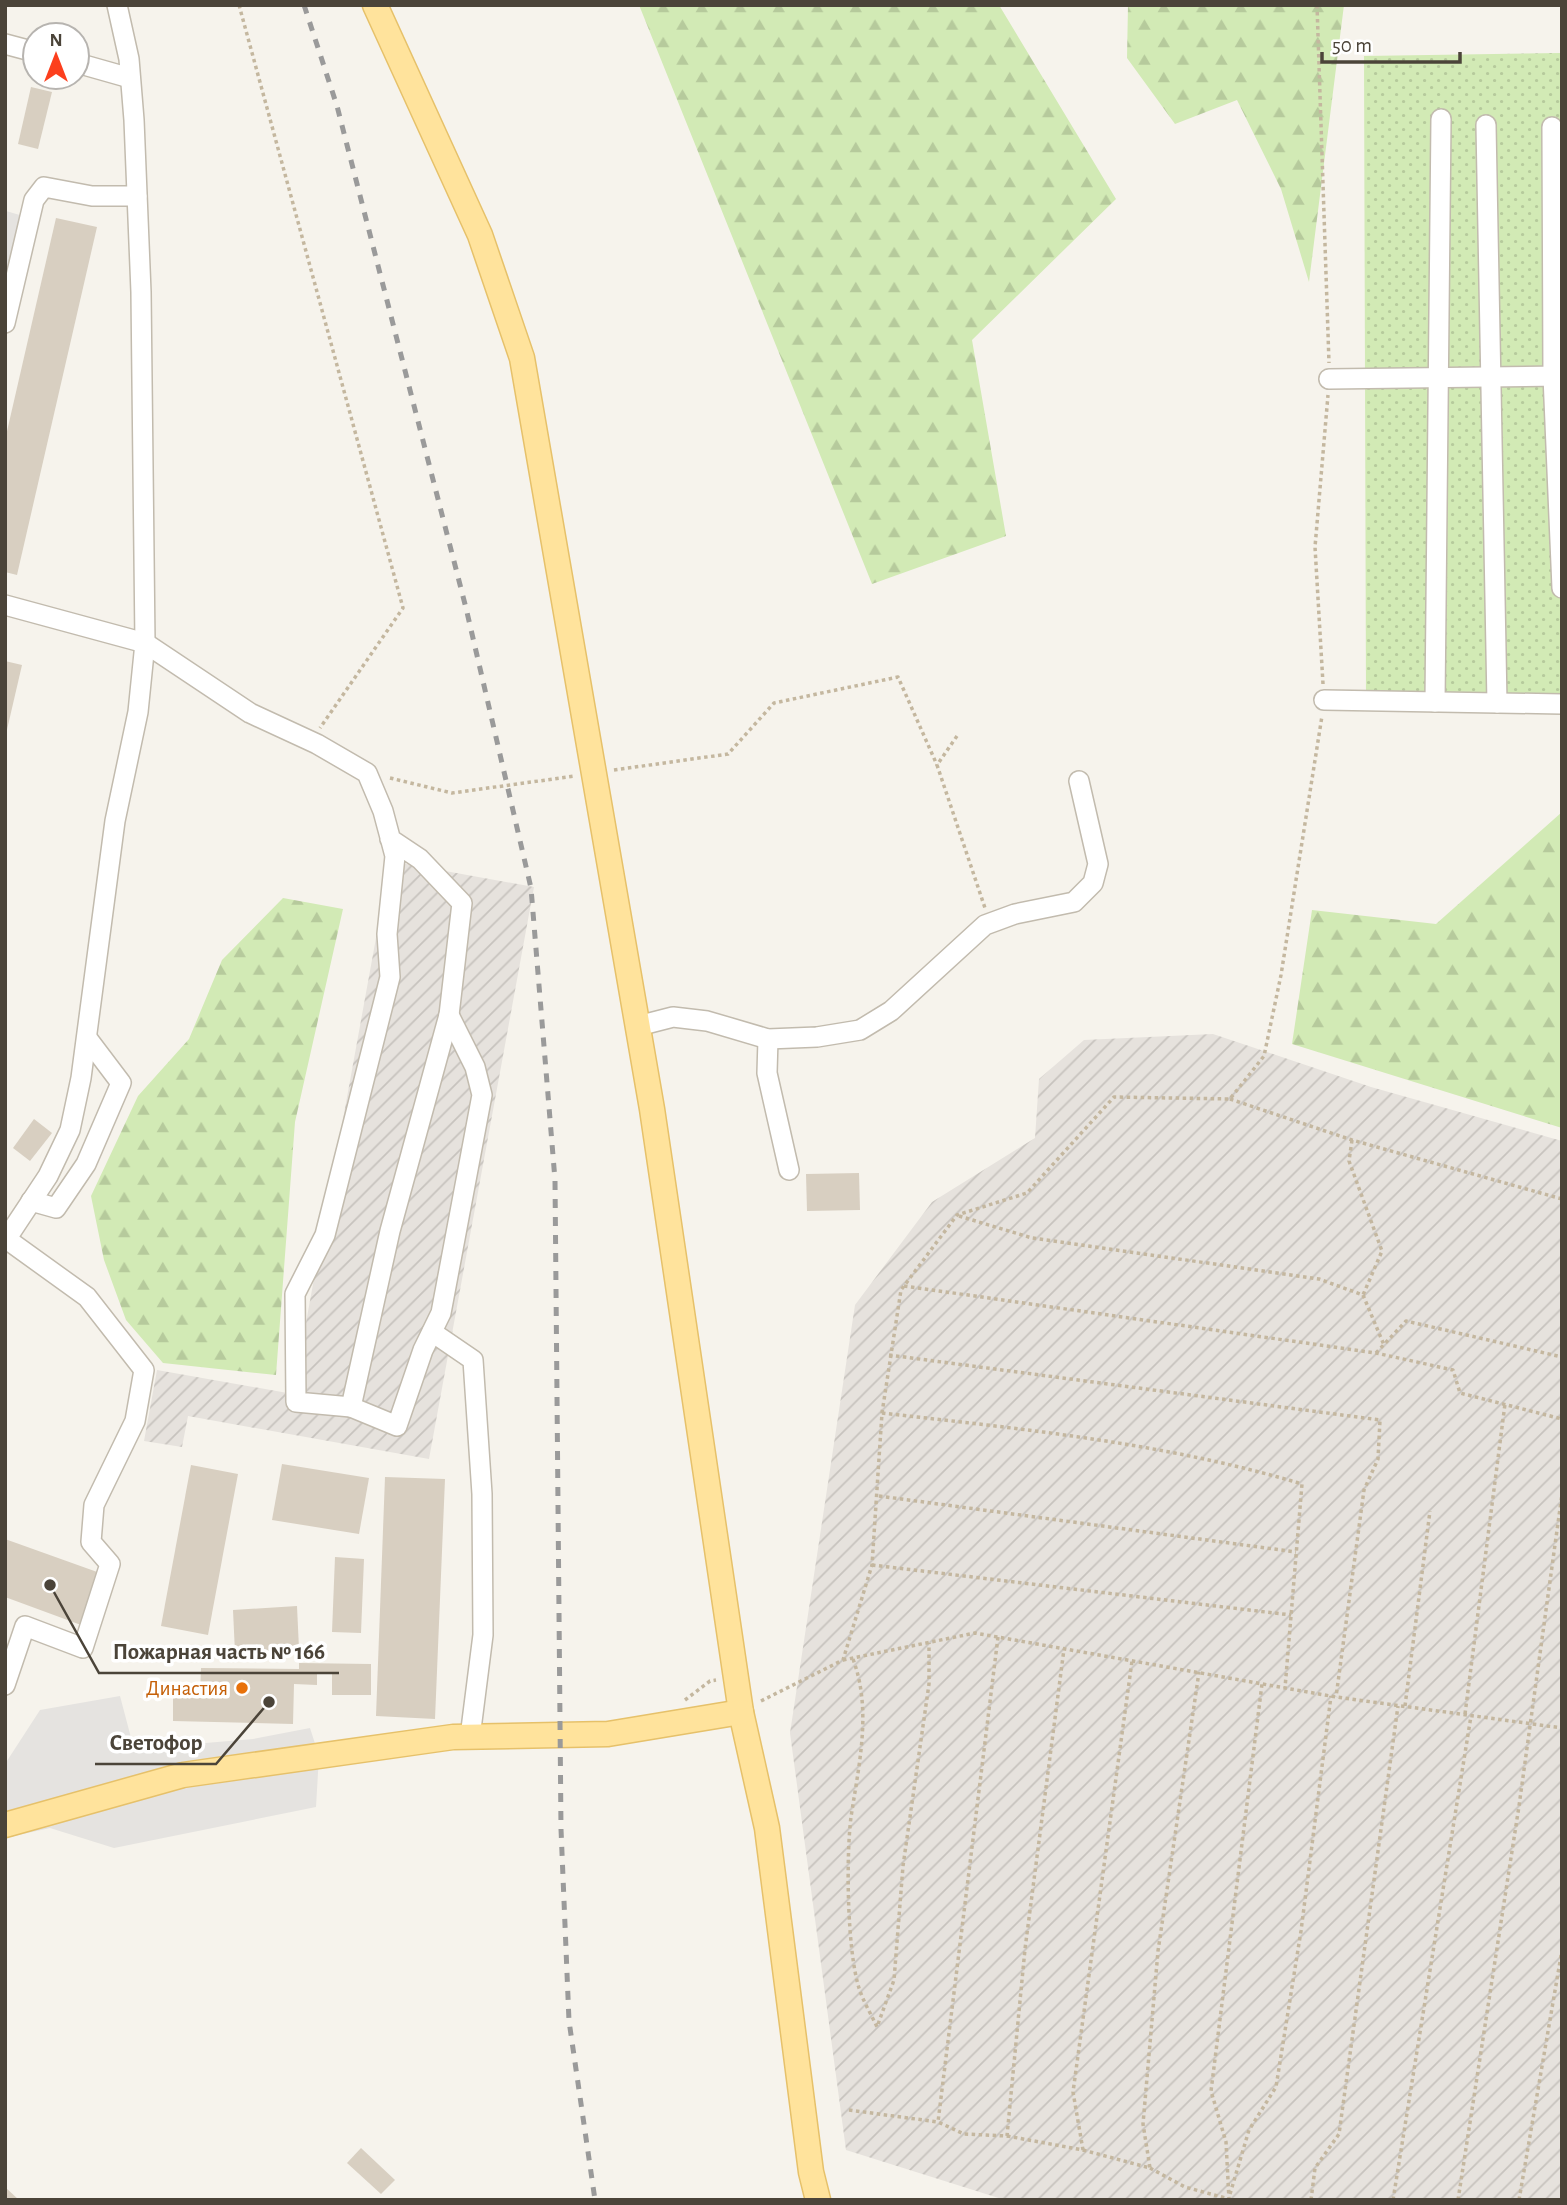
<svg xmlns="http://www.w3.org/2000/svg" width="1567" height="2205" viewBox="0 0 1567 2205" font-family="'Alegreya Sans',sans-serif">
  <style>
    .industrial { fill: url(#industrial-furrows) }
    .forest { fill: url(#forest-firs) }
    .garden { fill: url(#garden-dots) }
    .parking { fill: #e5e3e0 }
    .building { fill: #d8cfc1 }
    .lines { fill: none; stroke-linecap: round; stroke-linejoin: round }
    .minor-casing { stroke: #c2bbae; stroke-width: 22 }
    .major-casing { stroke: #e6c16a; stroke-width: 27 }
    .path { stroke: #c4b79f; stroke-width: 3.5; stroke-dasharray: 3.5 3.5; stroke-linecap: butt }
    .minor { stroke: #fff; stroke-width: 19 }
    .major { stroke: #ffe39c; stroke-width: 24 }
    .rail { stroke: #9a9a9a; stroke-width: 5; stroke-dasharray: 9 9; stroke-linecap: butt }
    .food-dot { fill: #e8710a; stroke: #fff; stroke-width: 2.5 }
    .labels { text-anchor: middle; stroke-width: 7; stroke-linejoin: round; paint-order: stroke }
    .food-label { font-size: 21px; fill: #c56008; stroke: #fff; text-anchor: end }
    .leader { fill: none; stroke: #4b4439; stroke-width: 2.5 }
    .callout-dot { fill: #4b4439; stroke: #fff; stroke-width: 2.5 }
    .callout-label { font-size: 23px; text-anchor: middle; font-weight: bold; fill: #4b4439; stroke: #fff; stroke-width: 7; stroke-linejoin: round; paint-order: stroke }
  </style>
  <defs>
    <pattern id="industrial-furrows" width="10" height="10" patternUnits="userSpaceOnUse" patternTransform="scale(1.75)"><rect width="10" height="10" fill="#e6e2dd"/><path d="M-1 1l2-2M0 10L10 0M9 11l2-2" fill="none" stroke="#c7c3be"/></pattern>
    <pattern id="forest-firs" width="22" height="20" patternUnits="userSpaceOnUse" patternTransform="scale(1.75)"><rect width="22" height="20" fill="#d2eab5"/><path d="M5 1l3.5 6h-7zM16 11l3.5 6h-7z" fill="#b6ca9c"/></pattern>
    <pattern id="garden-dots" width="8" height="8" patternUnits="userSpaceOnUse" patternTransform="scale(1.75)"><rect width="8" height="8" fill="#d2eab5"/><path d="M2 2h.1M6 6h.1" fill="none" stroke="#b6ca9c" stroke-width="1.8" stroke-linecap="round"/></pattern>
  </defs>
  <rect width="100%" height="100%" fill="#f6f3ec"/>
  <g class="industrial">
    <path d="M390 861 534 887 429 1459 188 1416 182 1447 144 1441 157 1370 293 1394Z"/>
    <path d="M1213 1034 1371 1087 1562 1141V2200H1005L846 2150 790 1733 855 1305 932 1202 1035 1138 1039 1079 1084 1040Z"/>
  </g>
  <g class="forest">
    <path d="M639 5H999L1116 199 972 340 1006 536 872 584Z"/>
    <path d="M1128 5H1344L1309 282 1281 189 1237 100 1175 124 1127 58Z"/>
    <path d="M1562 812V1128L1292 1044 1312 910 1436 924Z"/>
    <path d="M283 898 343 909 295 1122 276 1375 163 1363 126 1320 104 1260 91 1196 138 1096 189 1039 222 960Z"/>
  </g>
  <path class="garden" d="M1562 53V699H1366L1364 56Z"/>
  <g class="parking">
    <path d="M6 211 30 218 5 323V215Z"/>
    <path d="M120 1696 134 1749 253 1739 310 1728 319 1756 316 1807 114 1848 50 1828 5 1838V1764L40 1710Z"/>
  </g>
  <g class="building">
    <path d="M31 87 52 92 38 149 18 144Z"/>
    <path d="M56 218 97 227 17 575 5 572V440Z"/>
    <path d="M5 661 22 665 6 734 5 733Z"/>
    <path d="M34 1119 52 1133 30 1161 13 1148Z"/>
    <path d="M859 1173 860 1210 807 1211 806 1174Z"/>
    <path d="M282 1464 369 1478 359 1534 272 1520Z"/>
    <path d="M191 1465 238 1474 208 1635 161 1626Z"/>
    <path d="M385 1477 445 1479 435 1719 376 1716Z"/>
    <path d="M5 1539 100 1573 81 1625 5 1597Z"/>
    <path d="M335 1557 364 1559 361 1633 332 1632Z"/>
    <path d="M297 1606 299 1649 235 1653 233 1610Z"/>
    <path d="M299 1663 371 1664V1695H332V1674L317 1673V1685L294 1684 293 1724 173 1721V1694H200L201 1668 299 1669Z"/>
    <path d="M361 2148 395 2180 381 2194 347 2163Z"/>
    <path d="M5 2187 19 2200H5Z"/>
  </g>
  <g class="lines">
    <g class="minor-casing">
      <g id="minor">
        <path d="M5 44 35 52"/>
        <path d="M77 63 130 78"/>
        <path d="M1486 125 1497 703"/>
        <path d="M1552 127 1553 376 1562 588"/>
        <path d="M5 323 34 200 44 187 92 196H137"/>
        <path d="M1329 379 1562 376"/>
        <path d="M5 605 145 643 250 713 317 744 367 773 383 811 395 856 387 934 390 977 325 1235 295 1294 296 1402 351 1407 390 1231 449 1015 462 903 420 859 390 839"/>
        <path d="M1324 700 1562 704"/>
        <path d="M1435 702 1441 119"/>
        <path d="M638 1026 673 1017 707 1021 768 1039 817 1037 860 1030 891 1011 985 925 1015 914 1074 902 1093 883 1098 864 1079 781"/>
        <path d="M768 1039 767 1073 789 1170"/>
        <path d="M31 1201 56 1208 86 1164 121 1083 87 1038"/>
        <path d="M5 1238 87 1297 144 1370 135 1421 94 1505 91 1542 110 1564 83 1648 25 1626 5 1685"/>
        <path d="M5 1241 48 1176 70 1130 81 1078 115 821 138 712 145 643 141 292 134 120 129 59 117 5"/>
        <path d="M432 1332 473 1360 482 1494 483 1635 470 1737"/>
        <path d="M351 1407 397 1426 423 1350 441 1313 482 1095 475 1067 449 1015"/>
      </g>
    </g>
    <g class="major-casing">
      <g id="major">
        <path d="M375 5 480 235 522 358 652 1109 741 1712 767 1828 811 2172 818 2200"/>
        <path d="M5 1825 183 1775 453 1737 608 1734 741 1712"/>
      </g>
    </g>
    <g class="path">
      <path d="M239 5 403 608 320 728"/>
      <path d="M1317 5 1329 363"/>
      <path d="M1323 684 1315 547 1328 395"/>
      <path d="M957 736 937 765 985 908"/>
      <path d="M614 770 728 754 774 703 898 677 937 765"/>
      <path d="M390 778 452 793 575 776"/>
      <path d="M1230 1099 1352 1140 1562 1199"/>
      <path d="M1352 1140 1349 1161 1382 1251 1363 1295"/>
      <path d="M959 1216 1032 1238 1319 1279 1363 1295 1384 1345"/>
      <path d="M904 1286 1376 1353 1453 1370 1460 1393 1562 1419"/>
      <path d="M1376 1353 1406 1321 1562 1357"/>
      <path d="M889 1355 1380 1420 1378 1459 1364 1490 1336 1697"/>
      <path d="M882 1413C1022 1429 1166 1443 1302 1484L1285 1688"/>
      <path d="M879 1496 1296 1552"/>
      <path d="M872 1565 1291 1615"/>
      <path d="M998 1637 938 2122 964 2134 1007 2136 1025 1949 1064 1649"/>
      <path d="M853 1659C872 1710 859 1764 851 1817 846 1857 847 1950 859 1988 863 2001 871 2014 877 2027L894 1980 903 1866 929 1684V1643"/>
      <path d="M843 1660 975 1633 1336 1697 1562 1728"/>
      <path d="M685 1700 710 1681 716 1680"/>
      <path d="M761 1701 843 1660 872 1565 882 1413 901 1290 957 1215 1027 1193 1114 1097 1230 1099 1264 1056 1281 975 1322 716"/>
      <path d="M1405 1706 1430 1511"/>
      <path d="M1465 1714 1505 1404"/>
      <path d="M849 2110 938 2122"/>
      <path d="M1007 2136 1083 2150 1073 2092 1132 1661"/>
      <path d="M1083 2150 1150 2168 1143 2124 1158 1951 1199 1672"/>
      <path d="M1150 2168 1185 2187 1229 2199 1226 2142 1211 2091 1262 1684"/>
      <path d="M1230 2194 1249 2130 1276 2087 1301 1931 1331 1696"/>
      <path d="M1311 2200 1315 2168 1339 2134 1398 1706"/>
      <path d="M1393 2200 1471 1716"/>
      <path d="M1458 2200 1519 1806 1562 1494"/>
      <path d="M1519 2200 1562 1950"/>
    </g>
    <use href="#minor" class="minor"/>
    <use href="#major" class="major"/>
    <path class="rail" d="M304 5 337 106 466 608 531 888 555 1180 561 1829 569 2021 595 2200"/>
  </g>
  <circle class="food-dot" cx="242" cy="1688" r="7"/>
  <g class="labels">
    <g class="food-label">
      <text x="228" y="1695">Династия</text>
    </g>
  </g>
  <path class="leader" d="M50 1585L99 1673H339M269 1702L216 1764H95"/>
  <g class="callout-dot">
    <circle cx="50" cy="1585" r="7"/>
    <circle cx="269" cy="1702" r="7"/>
  </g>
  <g class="callout-label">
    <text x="219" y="1659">Пожарная часть № 166</text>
    <text x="156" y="1750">Светофор</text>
  </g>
  <rect width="1567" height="2205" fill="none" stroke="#4b4439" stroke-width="14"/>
  <g transform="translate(56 56)"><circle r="33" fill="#ffffff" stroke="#b7b4b0" stroke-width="2"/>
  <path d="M0-5L12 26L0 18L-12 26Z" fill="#fc3f1d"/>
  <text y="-10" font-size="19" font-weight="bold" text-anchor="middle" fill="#4b4439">N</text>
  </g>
  <path d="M1322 52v10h138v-10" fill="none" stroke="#4b4439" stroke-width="3.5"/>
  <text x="1332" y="52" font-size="21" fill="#4b4439" stroke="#ffffff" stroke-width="5" paint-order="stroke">50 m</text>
</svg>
